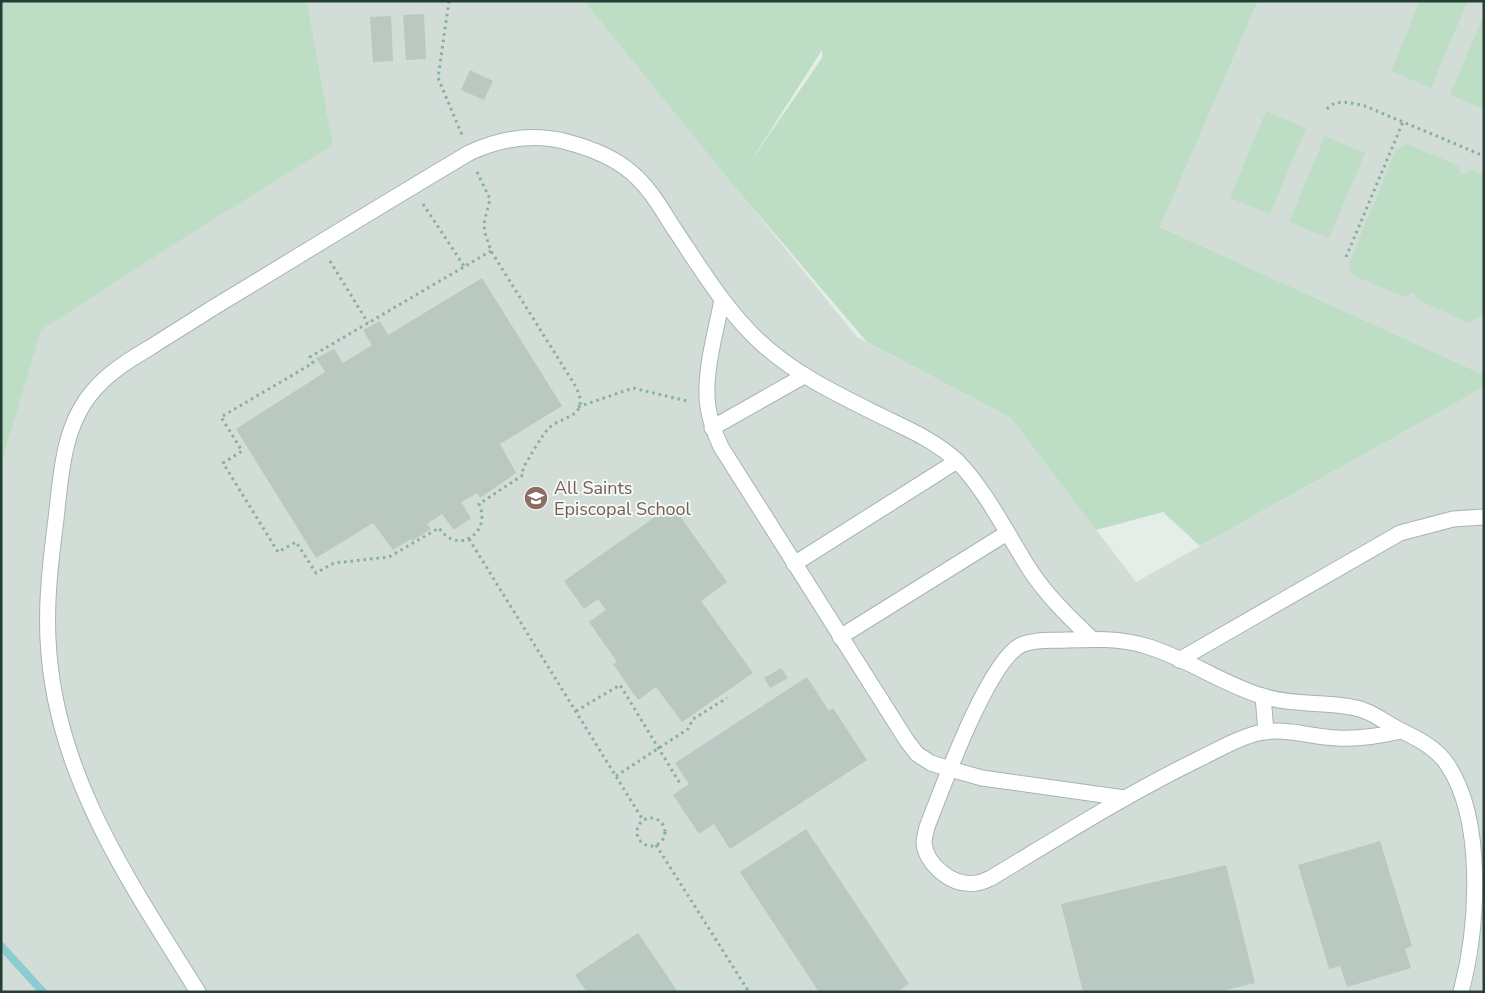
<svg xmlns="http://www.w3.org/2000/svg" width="1485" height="993" viewBox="0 0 1485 993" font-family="'Nunito Sans',sans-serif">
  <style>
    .built { fill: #d2ddd7 }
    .green { fill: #bddec4; fill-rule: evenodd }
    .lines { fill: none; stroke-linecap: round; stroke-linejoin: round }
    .stream { stroke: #8dcbd1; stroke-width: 8 }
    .building { fill: #b9c8c1 }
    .minor-casing { stroke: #a6b5af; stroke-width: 17 }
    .path { stroke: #85b0a0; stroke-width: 3; stroke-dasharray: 2.5 4; stroke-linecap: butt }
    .minor { stroke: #fff; stroke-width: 15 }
    .labels { text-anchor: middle; stroke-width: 4; stroke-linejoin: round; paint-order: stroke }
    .education-label { font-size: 18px; fill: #785e54; stroke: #f4f9f6; text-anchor: start }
  </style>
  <rect width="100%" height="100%" fill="#e4ede8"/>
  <g class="built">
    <path d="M307 1H584L857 337 1011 418 1136 582 1484 387V992H1V465L42 325 333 145Z"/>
    <path d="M1258 1H1484V375L1160 227Z"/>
  </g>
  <g class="green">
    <path d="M1 1H307L333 145 182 239 41 330 1 465Z"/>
    <path d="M584 1H1258L1160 227 1484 375V387L1200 546 1163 512 1096 530 1011 418 867 342 734 186ZM822 50V58L749 164Z"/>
    <path d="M1420 1 1467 2 1431 88 1391 71Z"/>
    <path d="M1484 15V109L1450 95Z"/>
    <path d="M1266 111 1306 128 1270 214 1230 198Z"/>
    <path d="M1325 136 1365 153 1329 238 1289 222Z"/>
    <path d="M1407 144 1459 166 1461 175 1472 170 1484 175V309L1481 317 1468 323 1419 300 1413 292 1405 297 1352 275 1349 263 1396 150Z"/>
  </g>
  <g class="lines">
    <path class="stream" d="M1 946 43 992"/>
  </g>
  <g class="building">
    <path d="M424 14 426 59 406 60 403 15Z"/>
    <path d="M391 16 393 61 373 62 370 17Z"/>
    <path d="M470 70 493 81 484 100 461 90Z"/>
    <path d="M482 278 562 406 500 444 516 473 480 498 477 493 461 502 471 518 454 530 442 514 427 524 431 529 412 541 411 539 393 550 373 523 316 558 236 429 325 372 316 358 334 349 343 363 372 345 363 330 380 321 388 335Z"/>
    <path d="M672 505 727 582 701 601 753 673 682 722 656 687 638 700 613 664 617 662 589 622 606 610 598 599 584 609 564 581Z"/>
    <path d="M781 668 788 678 770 688 764 678Z"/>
    <path d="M807 677 829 711 833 708 867 760 730 849 714 824 699 834 673 795 689 784 675 763Z"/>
    <path d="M806 829 909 984 897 992H819L740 872Z"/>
    <path d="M1380 841 1412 946 1405 949 1411 968 1347 987 1340 966 1329 969 1298 865Z"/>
    <path d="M1226 865 1255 983 1218 992H1083L1061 904Z"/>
    <path d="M638 933 678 992H587L575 975Z"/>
  </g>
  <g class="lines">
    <g class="minor-casing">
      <g id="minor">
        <path d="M722 300C716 331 703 375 708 407 710 421 715 434 721 447L907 741 917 754 931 763 950 769 982 778 1125 798"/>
        <path d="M712 428 804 376"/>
        <path d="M794 564 957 461"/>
        <path d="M840 637 1007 533"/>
        <path d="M1179 660 1400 533 1453 519 1484 517"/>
        <path d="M1263 696 1266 732"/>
        <path d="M1401 731C1380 736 1359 739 1337 738 1311 737 1284 727 1258 733 1237 738 1218 750 1199 759 1127 794 1059 837 991 878 986 880 981 883 976 883 953 887 926 865 924 843 924 838 926 832 927 827 942 789 988 661 1021 645 1034 639 1052 641 1066 640 1093 639 1120 638 1146 646 1187 658 1222 684 1262 696 1291 705 1322 702 1351 707 1372 710 1386 724 1404 732 1420 740 1436 748 1447 764 1485 820 1478 928 1461 992"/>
        <path d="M198 992C129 881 54 774 48 639 46 599 51 558 56 519 61 474 63 425 94 390 110 371 131 359 151 347 171 334 191 322 211 309 297 257 383 204 469 153 501 138 533 133 567 142 590 148 614 157 632 173 650 188 662 210 675 230 701 269 725 309 759 341 795 375 841 396 885 418 910 430 937 442 957 461 985 489 1009 537 1030 570 1047 596 1070 618 1092 639"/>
      </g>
    </g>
    <g class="path">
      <path d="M449 1 438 78 462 135"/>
      <path d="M1327 109C1336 98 1352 103 1365 106L1484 156"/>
      <path d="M477 172 490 199 484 223 485 233 491 251 576 387C591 418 563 415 549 428 541 436 530 457 523 468V475L479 504C492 531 459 557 439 528L389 557 334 563 316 573 296 542 278 552 223 463 242 451 221 417 313 363 310 357 491 251"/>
      <path d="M423 204 464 266"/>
      <path d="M1346 257 1403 122"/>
      <path d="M330 261 368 323"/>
      <path d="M578 407 633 388 687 401"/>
      <path d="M469 539 643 820"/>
      <path d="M576 711 620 685 681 785"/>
      <path d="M616 776 688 729 693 719 727 698"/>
      <circle cx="651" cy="832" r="14"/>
      <path d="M656 845 749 992"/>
    </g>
    <use href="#minor" class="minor"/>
  </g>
  <defs>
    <g id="school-disc" transform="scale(1.25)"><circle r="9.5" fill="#8d6e63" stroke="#f4f9f6"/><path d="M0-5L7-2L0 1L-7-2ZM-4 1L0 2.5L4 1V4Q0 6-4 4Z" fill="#fff"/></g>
  </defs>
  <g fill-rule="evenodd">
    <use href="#school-disc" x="536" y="498"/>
  </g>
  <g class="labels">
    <g class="education-label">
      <text x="554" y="494">All Saints<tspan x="554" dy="21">Episcopal School</tspan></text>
    </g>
  </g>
  <rect width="1485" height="993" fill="none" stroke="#233e35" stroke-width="5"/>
</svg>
